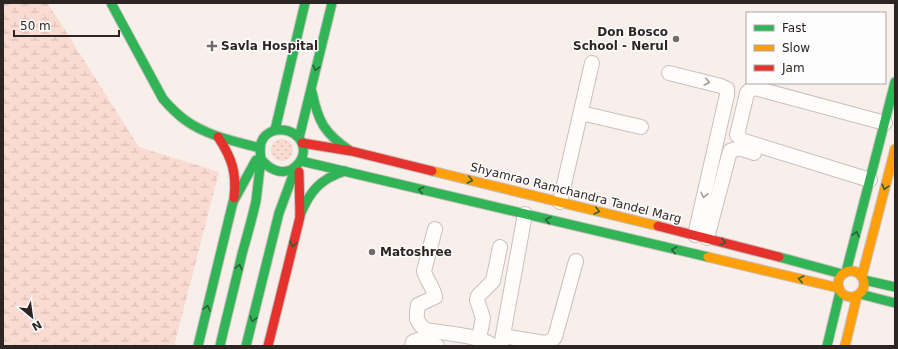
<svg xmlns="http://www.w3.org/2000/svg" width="898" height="349" viewBox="0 0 898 349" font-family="'DejaVu Sans',sans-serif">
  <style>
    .grass { fill: url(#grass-dots) }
    .wetland { fill: url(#wetland-marsh) }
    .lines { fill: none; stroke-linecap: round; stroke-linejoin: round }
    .street-casing { stroke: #c8c0bd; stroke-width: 16 }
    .fast-casing { stroke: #c8c0bd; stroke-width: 11 }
    .slow-casing { stroke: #c8c0bd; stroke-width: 11 }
    .jam-casing { stroke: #c8c0bd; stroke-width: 11 }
    .street { stroke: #fefdfc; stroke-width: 14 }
    .fast { stroke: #30b455; stroke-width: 9 }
    .slow { stroke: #ff9f0a; stroke-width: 9 }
    .jam { stroke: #e5322d; stroke-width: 9 }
    .oneway { stroke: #2e5e37 }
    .oneway2 { stroke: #a09c9a }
    .poi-dot { fill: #736c69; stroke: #fdfdfd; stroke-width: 1.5 }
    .labels { text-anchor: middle; stroke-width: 3; stroke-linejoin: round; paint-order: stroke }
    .poi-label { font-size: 12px; font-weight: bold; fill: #2c2523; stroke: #fdfdfd; text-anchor: start }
    .street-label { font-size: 12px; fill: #2c2523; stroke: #fdfdfd }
  </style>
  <defs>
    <pattern id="grass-dots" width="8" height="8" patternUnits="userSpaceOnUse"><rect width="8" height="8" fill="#f9dbd1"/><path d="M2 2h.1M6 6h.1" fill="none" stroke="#d6bcb3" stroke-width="1.8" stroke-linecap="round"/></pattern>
    <pattern id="wetland-marsh" width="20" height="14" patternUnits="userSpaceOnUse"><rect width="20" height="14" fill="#f9dbd1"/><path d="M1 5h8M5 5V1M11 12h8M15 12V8" fill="none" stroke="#d6bcb3"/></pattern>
  </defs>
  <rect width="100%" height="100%" fill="#f8efeb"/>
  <circle class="grass" cx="282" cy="150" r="11"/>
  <path class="wetland" d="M3 3H47L56 16 139 147 219 172 174 346H3Z"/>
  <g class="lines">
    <g class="street-casing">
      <g id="street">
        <path d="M669 73 721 86 727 89V95L695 235"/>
        <path d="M581 113 641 127"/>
        <path d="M870 180 744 141 737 135 747 93 750 90 755 88 885 123"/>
        <path d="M560 202 592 63"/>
        <path d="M435 229 424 271C426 280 434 288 435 297L418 305C416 318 415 320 425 330 443 333 480 335 493 346"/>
        <path d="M707 238 730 151C738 147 746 150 754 153"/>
        <path d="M503 336 545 343 551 341 555 337 576 261"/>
        <path d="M479 339 483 318 477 300 478 296 493 281 500 247"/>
        <path d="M412 346 413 342 418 340 437 346"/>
        <path d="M501 346 525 214"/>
      </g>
    </g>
    <g class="fast-casing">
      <g id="fast">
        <path d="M111 3 163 99C170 107 177 114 185 120 207 136 234 141 260 148"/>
        <path d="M312 92C318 121 324 133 349 150"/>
        <path d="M275 130 305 3"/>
        <path d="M299 138 332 3"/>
        <path d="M301 161 708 257"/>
        <path d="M300 215C310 191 320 179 345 171"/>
        <path d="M779 257 842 274"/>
        <path d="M846 272 895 82"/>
        <path d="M864 280 895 287"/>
        <path d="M860 294 895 303"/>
        <path d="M198 346 233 202 256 160"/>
        <path d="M220 346C227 315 235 285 242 254 247 236 252 219 256 201 257 193 258 184 259 176 259 171 261 166 261 161 261 155 259 149 261 143 267 125 295 126 302 143 308 159 292 177 275 170 269 168 265 164 261 159"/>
        <path d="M246 346 279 213 296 167"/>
        <path d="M827 346 840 292"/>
      </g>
    </g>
    <g class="slow-casing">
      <g id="slow">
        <path d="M432 171 658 226"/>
        <path d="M708 257 839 288"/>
        <circle cx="851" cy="284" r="13"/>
        <path d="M862 276 895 149"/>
        <path d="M845 346 857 296"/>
      </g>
    </g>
    <g class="jam-casing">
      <g id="jam">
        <path d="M218 137C232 158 237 173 234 198"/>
        <path d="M302 143 351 151 432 171"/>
        <path d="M658 226 779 257"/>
        <path d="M268 346 300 217 299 172"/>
      </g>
    </g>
    <use href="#street" class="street"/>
    <use href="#fast" class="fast"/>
    <use href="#slow" class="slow"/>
    <use href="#jam" class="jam"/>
  </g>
  <defs><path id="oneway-chevron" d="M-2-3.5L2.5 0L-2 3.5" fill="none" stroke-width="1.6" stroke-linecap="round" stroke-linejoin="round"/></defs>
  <g class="oneway">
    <use href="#oneway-chevron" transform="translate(316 68) rotate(104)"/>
    <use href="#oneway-chevron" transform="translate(470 180) rotate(14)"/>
    <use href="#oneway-chevron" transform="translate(885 187) rotate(105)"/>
    <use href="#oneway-chevron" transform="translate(421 190) rotate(-167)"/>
    <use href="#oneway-chevron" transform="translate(597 211) rotate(14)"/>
    <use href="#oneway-chevron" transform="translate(548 220) rotate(-167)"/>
    <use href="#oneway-chevron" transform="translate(856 234) rotate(-76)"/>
    <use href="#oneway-chevron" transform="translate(723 242) rotate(15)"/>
    <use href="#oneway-chevron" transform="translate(293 244) rotate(104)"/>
    <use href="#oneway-chevron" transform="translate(674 250) rotate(-167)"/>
    <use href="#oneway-chevron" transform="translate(239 267) rotate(-76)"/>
    <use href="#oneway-chevron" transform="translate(801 279) rotate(-167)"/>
    <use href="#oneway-chevron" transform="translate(207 308) rotate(-76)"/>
    <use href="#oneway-chevron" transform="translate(253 319) rotate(104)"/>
  </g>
  <g class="oneway2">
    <use href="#oneway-chevron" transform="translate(707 82) rotate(14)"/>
    <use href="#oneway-chevron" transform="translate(704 195) rotate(103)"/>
  </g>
  <g class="poi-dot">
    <circle cx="676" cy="39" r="4"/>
    <path d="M210 40h4v4h4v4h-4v4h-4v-4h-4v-4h4z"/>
    <circle cx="372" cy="252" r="4"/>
  </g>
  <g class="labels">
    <g class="poi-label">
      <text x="668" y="36" text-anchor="end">Don Bosco<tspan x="668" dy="14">School - Nerul</tspan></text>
      <text x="221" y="50">Savla Hospital</text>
      <text x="380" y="256">Matoshree</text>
    </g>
    <g class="street-label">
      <text transform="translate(576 193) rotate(14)" y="4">Shyamrao Ramchandra Tandel Marg</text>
    </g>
  </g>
  <rect width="898" height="349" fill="none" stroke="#2c2523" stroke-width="8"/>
  <rect x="746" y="12" width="140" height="72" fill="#fdfdfd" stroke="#a9a7a6"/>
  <rect x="754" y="25" width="20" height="6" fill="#30b455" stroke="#a9a7a6"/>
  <text x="782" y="32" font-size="12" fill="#2c2523">Fast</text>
  <rect x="754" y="45" width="20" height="6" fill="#ff9f0a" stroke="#a9a7a6"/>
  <text x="782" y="52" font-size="12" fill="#2c2523">Slow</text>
  <rect x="754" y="65" width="20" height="6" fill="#e5322d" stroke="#a9a7a6"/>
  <text x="782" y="72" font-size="12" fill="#2c2523">Jam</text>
  <g transform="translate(32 317) rotate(151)" stroke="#fdfdfd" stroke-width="3" paint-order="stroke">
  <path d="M0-3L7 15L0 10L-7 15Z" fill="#2c2523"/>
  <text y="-6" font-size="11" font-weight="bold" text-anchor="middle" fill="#2c2523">N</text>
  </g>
  <path d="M14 30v6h105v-6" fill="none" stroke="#2c2523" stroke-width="2"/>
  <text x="20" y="30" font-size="12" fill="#2c2523" stroke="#fdfdfd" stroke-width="3" paint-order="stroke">50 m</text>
</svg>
